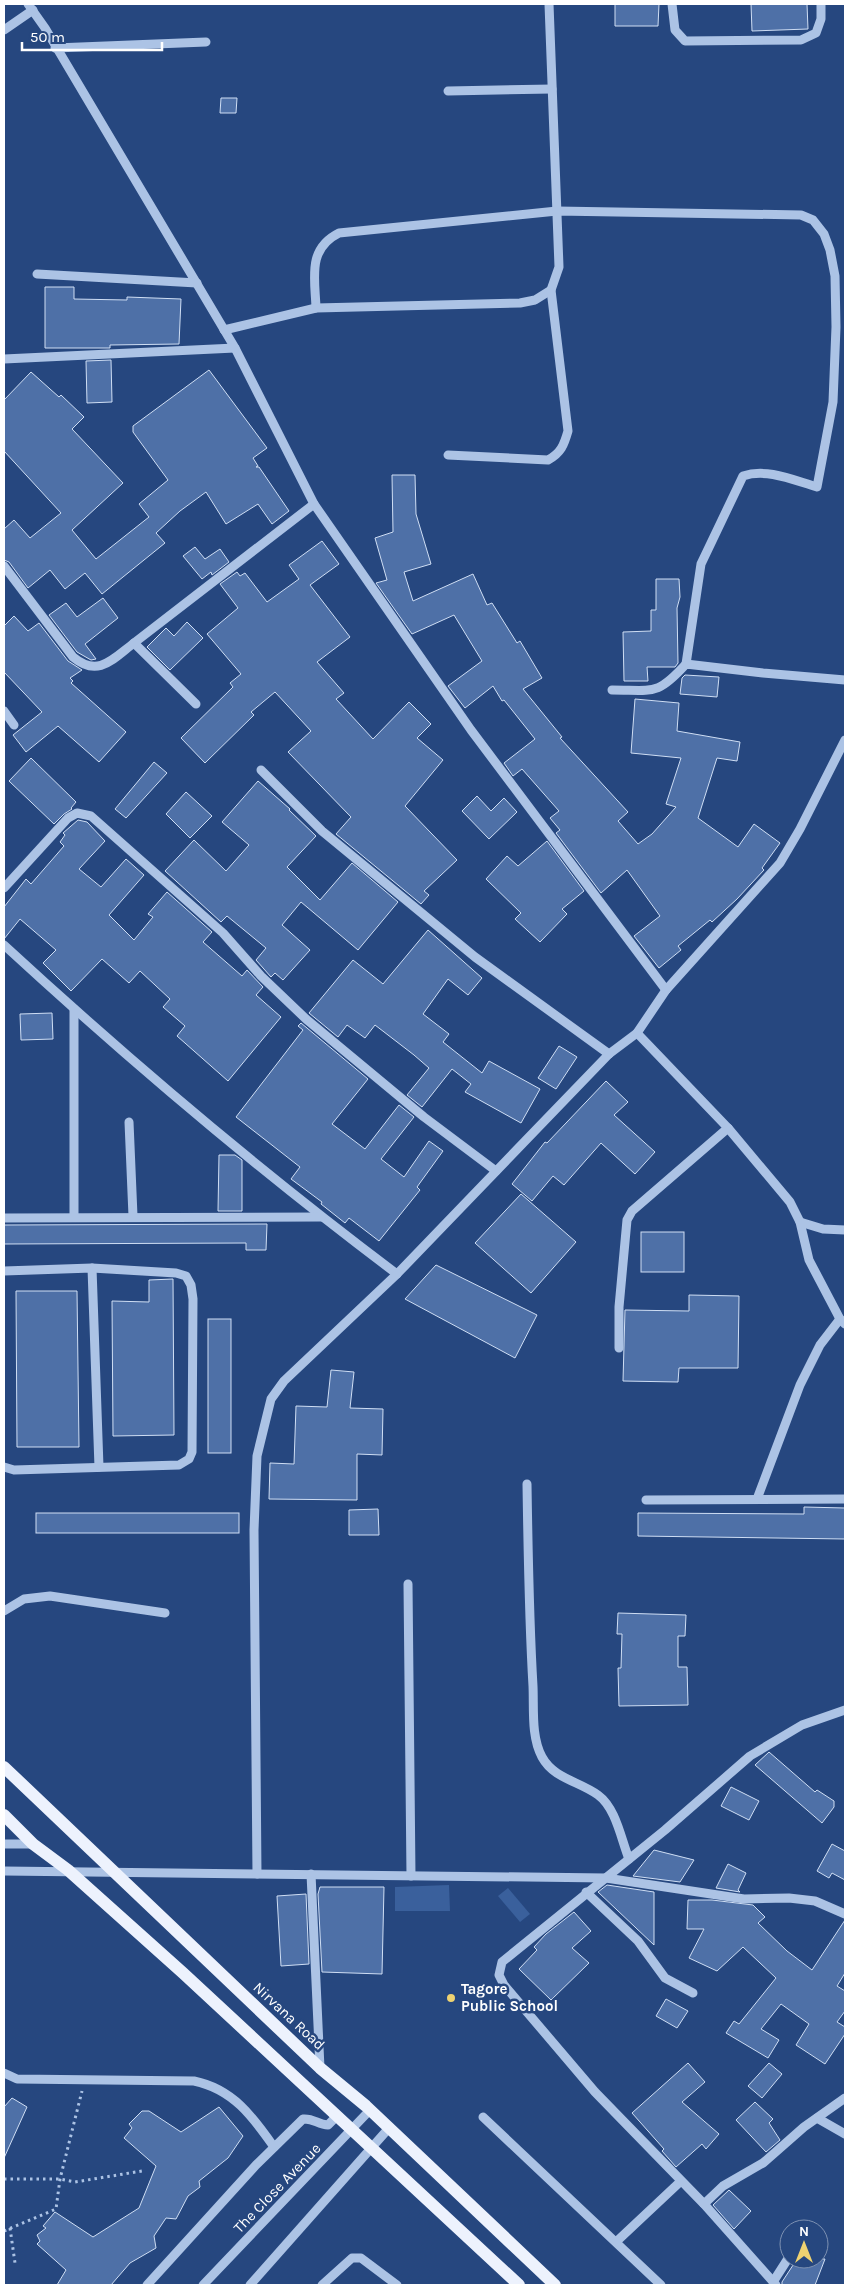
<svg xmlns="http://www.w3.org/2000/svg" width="849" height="2289" viewBox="0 0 849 2289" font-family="Karla,sans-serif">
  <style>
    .green { fill: #3a609c }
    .building { fill: #4e70a7; stroke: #cfdef4 }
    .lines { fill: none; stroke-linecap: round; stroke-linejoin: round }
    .path { stroke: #acc3e5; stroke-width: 3; stroke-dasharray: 2.5 4; stroke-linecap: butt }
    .minor { stroke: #acc3e5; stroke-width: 9 }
    .major { stroke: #edf2fd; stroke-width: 12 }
    .poi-dot { fill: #eed271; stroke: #26477f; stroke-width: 2 }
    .labels { text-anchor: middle; stroke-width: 5; stroke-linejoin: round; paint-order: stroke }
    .poi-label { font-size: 15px; font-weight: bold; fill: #fff; stroke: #26477f; text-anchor: start }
    .street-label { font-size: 15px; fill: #fff; stroke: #26477f }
  </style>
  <rect width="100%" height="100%" fill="#26477f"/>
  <g class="green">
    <path d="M449 1885 450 1911H395V1887Z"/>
    <path d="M508 1888 530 1914 520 1922 498 1896Z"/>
  </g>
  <g class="building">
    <path d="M615 4H659L658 26H615Z"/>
    <path d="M751 4H807L808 29 752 31Z"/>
    <path d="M221 98H237L236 113H220Z"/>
    <path d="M45 287H74V299L127 300V297L181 299 179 344 110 345V348H45Z"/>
    <path d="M111 360 112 402 87 403 86 361Z"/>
    <path d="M209 370 267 448 253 458 258 466 256 467H259L289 511 272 524 258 504 226 524 206 492 180 511 156 533 165 543 102 594 85 573 65 589 50 570 28 588 9 562 4 560V529L14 520 30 538 61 513 4 451V400L31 372 59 397 61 395 84 417 72 429 123 483 72 530 96 559 149 517 139 504 168 480 133 432V426Z"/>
    <path d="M392 475H415L416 514 431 564 404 572 413 601 473 574 487 605 492 603 517 643 520 641 542 678 523 689 562 737 560 738 628 812 618 821 638 844 652 834 676 807 666 804 681 758 631 753 635 699 679 703 677 731 740 742 737 761 717 758 698 818 738 847 754 824 780 843 762 868 764 870 737 899 712 922 710 920 678 946 681 950 659 968 634 936 660 916 627 870 601 893 556 833 560 830 550 818 559 811 522 769 513 776 504 763 535 739 504 700 502 701 493 686 465 708 448 686 482 661 454 615 412 634 376 583 387 580 375 538 393 532Z"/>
    <path d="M322 541 339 564 310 585 350 637 317 662 344 693 336 699 373 739 409 702 431 724 417 738 443 760 405 806 457 860 424 891 429 895 421 904 336 834 351 817 288 752 311 731 275 692 251 712 254 715 205 763 181 738 233 687 230 683 241 674 207 634 238 608 220 584 237 572 240 576 245 573 267 602 299 579 289 565Z"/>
    <path d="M195 547 205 559 220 549 229 562 212 575 211 572 202 579 183 556Z"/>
    <path d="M656 579H679L680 597 677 608 678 663 675 667H647L648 681H624L623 632 651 631V610H656Z"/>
    <path d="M103 598 118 618 85 644 96 659 91 660 77 652 49 615 66 603 77 617Z"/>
    <path d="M14 616 28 631 39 623 68 661 82 670 70 678 73 681 71 683 126 732 99 762 58 726 26 752 13 735 42 712 4 672V626Z"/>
    <path d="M187 622 203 638 170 670 147 647 166 628 174 636Z"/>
    <path d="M685 675 719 677 717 697 680 694 682 678Z"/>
    <path d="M31 758 76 802 71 808 72 809 64 814 54 824 9 781Z"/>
    <path d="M154 762 167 773 126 818 115 809Z"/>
    <path d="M258 781 290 809 289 810 316 836 287 867 320 900 352 863 398 902 358 950 301 902 282 925 310 950 283 980 275 973 271 977 256 960 266 948 227 916 221 922 165 871 194 840 226 871 249 845 222 822Z"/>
    <path d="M186 792 212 816 190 838 166 814Z"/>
    <path d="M477 796 491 811 504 798 517 812 489 839 462 811Z"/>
    <path d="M78 820 87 822 105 841 79 869 101 887 126 859 144 875 109 915 134 940 153 917 148 914 167 892 212 932 203 942 242 976 247 970 263 987 256 995 281 1017 228 1081 177 1036 185 1026 163 1007 170 999 140 971 129 983 102 959 71 991 43 963 56 950 20 919 4 939V907L26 879 31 884 64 846 60 842 65 835 63 833Z"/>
    <path d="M547 841 584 891 562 909 567 914 540 942 515 919 521 913 486 879 507 856 518 866Z"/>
    <path d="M428 930 482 978 468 995 448 979 423 1014 449 1034 443 1042 482 1073 489 1061 540 1089 521 1123 465 1092 471 1084 452 1069 422 1107 407 1095 429 1068 414 1055 375 1025 365 1038 347 1025 338 1037 309 1013 353 960 383 984Z"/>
    <path d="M52 1013 53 1039 21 1040 20 1014Z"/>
    <path d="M301 1023 368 1079 332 1124 365 1149 399 1105 414 1117 381 1159 404 1177 429 1141 443 1151 417 1187 420 1190 379 1241 349 1218 345 1223 321 1204 322 1202 291 1179 300 1167 236 1117 303 1030 298 1026Z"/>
    <path d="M559 1046 577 1057 556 1089 538 1078Z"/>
    <path d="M606 1081 628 1102 614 1115 655 1152 635 1174 601 1143 564 1185 553 1176 532 1201 512 1184 545 1142 547 1143Z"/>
    <path d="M219 1155H235L242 1160V1211H218Z"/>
    <path d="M521 1194 576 1242 531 1293 475 1243Z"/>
    <path d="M267 1224 266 1250H246V1243L4 1244V1225Z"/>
    <rect x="641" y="1232" width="43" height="40"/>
    <path d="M436 1265 537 1315 515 1358 405 1299Z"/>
    <path d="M173 1279 174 1435 113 1436 112 1301 149 1302V1280Z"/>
    <path d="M16 1291H77L79 1447H17Z"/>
    <path d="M689 1295 739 1296 738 1368H679L678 1382 623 1381 625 1310 689 1311Z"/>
    <rect x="208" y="1319" width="23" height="134"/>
    <path d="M331 1370 354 1372 350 1408 383 1409 382 1455 357 1454V1500L269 1499 270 1463 294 1464 296 1406 327 1407Z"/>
    <path d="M804 1507 845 1508V1539L638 1536V1513L804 1514Z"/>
    <path d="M378 1509 379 1535H349V1510Z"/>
    <rect x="36" y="1513" width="203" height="20"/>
    <path d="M618 1613 686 1615 685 1636H678V1667H687L688 1705 619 1706 618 1668H621L622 1634H617Z"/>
    <path d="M769 1752 815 1792 817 1790 834 1801V1807L822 1823 755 1765Z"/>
    <path d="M731 1787 759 1801 749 1820 721 1806Z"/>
    <path d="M832 1844 845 1851V1880L832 1873 829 1878 817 1871Z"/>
    <path d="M654 1850 694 1860 680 1882 633 1876Z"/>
    <path d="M728 1864 746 1873 738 1890 740 1892 716 1888Z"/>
    <path d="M607 1885 654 1892V1945L598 1892Z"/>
    <path d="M320 1887H384L382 1974 322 1972 318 1894Z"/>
    <path d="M306 1894 309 1964 281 1966 277 1896Z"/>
    <path d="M688 1900H712L753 1905 765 1917 758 1923 787 1951 812 1970 845 1920V1973L837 1986 845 1991V2011L837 2022 845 2027V2034L825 2064 796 2045 809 2024 781 2004 761 2029 779 2040 768 2058 726 2033 734 2021 739 2024 776 1978 743 1947 717 1971 689 1958 704 1929H687Z"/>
    <path d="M574 1912 591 1931 572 1948 589 1963 551 2000 519 1969 537 1950 534 1947 546 1934Z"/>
    <path d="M666 1999 688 2011 677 2028 656 2016Z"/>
    <path d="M688 2063 705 2082 682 2102 719 2134 706 2149 702 2144 676 2167 662 2151 664 2149 632 2113Z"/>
    <path d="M769 2063 782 2074 762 2098 748 2086Z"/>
    <path d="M12 2098 27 2107 4 2158V2107Z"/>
    <path d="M755 2102 773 2119 769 2123 780 2140 766 2152 736 2120Z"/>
    <path d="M219 2107 243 2136 228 2158 199 2181 200 2187 188 2196 176 2219 166 2218 154 2236 156 2248 130 2263 111 2285H57L66 2270 37 2244 40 2241 37 2235 46 2228 43 2226 55 2212 93 2237 139 2208 156 2166 124 2138 132 2128 129 2124 142 2111H149L181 2132Z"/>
    <path d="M729 2190 751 2211 734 2229 713 2205Z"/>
    <path d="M797 2259H825L815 2285H782V2282Z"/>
  </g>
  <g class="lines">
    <g class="path">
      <path d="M4 2179H60L75 2182 142 2171"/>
      <path d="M10 2228 15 2263"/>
      <path d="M4 2231 56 2209 60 2179 82 2091"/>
    </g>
    <g class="minor">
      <path d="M28 4 45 28 235 348 314 504 471 730 666 990"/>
      <path d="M672 4 675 30 685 41 801 40 816 33 821 19V4"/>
      <path d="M4 30 33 10"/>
      <path d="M55 48 206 42"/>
      <path d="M448 91 552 89"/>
      <path d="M37 274 197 283"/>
      <path d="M316 308C315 278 307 249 339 233L557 211 801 215 813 220 824 234 830 250 835 276 836 327 833 402 817 487C793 480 767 468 743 476L701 564 686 664"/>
      <path d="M224 330 316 308 520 303 535 300 551 290"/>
      <path d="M4 359 235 348"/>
      <path d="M448 455 548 460C561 453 564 445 568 431L551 290 559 267 549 4"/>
      <path d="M4 566 73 657C98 678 113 659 134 643L314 504"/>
      <path d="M134 643 196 704"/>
      <path d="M612 690C654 690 657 696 686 664L763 673 845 680"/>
      <path d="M4 711 14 725"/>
      <path d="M261 770 322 831 475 957 609 1054"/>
      <path d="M4 888 68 818 77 813 91 816 223 933 261 976 306 1019 424 1117 496 1171"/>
      <path d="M4 945C130 1061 260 1171 397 1274"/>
      <path d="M74 1009V1217"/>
      <path d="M637 1033 728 1128 790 1202 800 1222 809 1260 840 1319 845 1324"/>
      <path d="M129 1122 133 1216"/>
      <path d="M4 1218 321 1217"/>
      <path d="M800 1222 823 1229 845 1230"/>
      <path d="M92 1268 99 1467"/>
      <path d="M4 1271 92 1268 176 1273 186 1276 191 1285 193 1299 192 1452 189 1459 179 1465 14 1470 4 1467"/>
      <path d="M619 1348V1307L627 1220 632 1211 728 1128"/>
      <path d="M527 1484C528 1552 529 1619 533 1686 534 1709 531 1737 542 1757 554 1779 579 1781 598 1795 616 1808 621 1839 629 1859"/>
      <path d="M757 1499 800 1385 820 1345 840 1319"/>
      <path d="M646 1500 845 1499"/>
      <path d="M408 1584 411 1876"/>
      <path d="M4 1611 24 1599 50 1596 165 1613"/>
      <path d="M4 1844H33"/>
      <path d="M4 1871 606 1878 744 1899 789 1898 815 1901 845 1914"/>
      <path d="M257 1874 254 1530 257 1456 271 1399 284 1381 397 1274 609 1054 637 1033 666 990 780 863 800 829 845 740"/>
      <path d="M311 1874 320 2068"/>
      <path d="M586 1892 638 1941 665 1978 693 1993"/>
      <path d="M4 2073 17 2079 194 2081C233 2089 253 2117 274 2147"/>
      <path d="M483 2117 661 2285"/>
      <path d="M817 2118 845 2134"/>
      <path d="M704 2204 723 2186 763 2163 804 2127 845 2098"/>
      <path d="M616 2242 681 2181"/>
      <path d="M773 2282 789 2257"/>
      <path d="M147 2285 256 2165 303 2119C314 2118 318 2125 328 2125L337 2116"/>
      <path d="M203 2285 370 2110"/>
      <path d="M250 2285 389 2128"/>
      <path d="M322 2285 352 2258H361L397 2285"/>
      <path d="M776 2285 704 2204 595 2092 504 1985 499 1975 502 1962 665 1830 750 1756 802 1725 845 1710"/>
    </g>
    <g class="major">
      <path d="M4 1767 320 2068 366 2106 555 2285"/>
      <path d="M4 1815 33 1844 68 1870 183 1973 519 2285"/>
    </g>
  </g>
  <circle class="poi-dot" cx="451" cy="1998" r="5"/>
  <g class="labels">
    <g class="poi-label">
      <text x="461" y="1994">Tagore<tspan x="461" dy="17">Public School</tspan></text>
    </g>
    <g class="street-label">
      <text transform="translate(289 2016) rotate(43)" y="5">Nirvana Road</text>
      <text transform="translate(277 2188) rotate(-46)" y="5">The Close Avenue</text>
    </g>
  </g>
  <rect width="849" height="2289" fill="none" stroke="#ffffff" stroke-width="10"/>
  <g transform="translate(804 2244)"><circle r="24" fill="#26477f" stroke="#7d91b2"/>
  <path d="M0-4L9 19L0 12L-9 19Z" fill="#eed271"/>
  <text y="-8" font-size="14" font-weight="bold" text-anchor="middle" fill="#ffffff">N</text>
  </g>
  <path d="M22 42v8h140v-8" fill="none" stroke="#ffffff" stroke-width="2.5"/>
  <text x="30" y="42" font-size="15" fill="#ffffff" stroke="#26477f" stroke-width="4" paint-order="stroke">50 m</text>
</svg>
